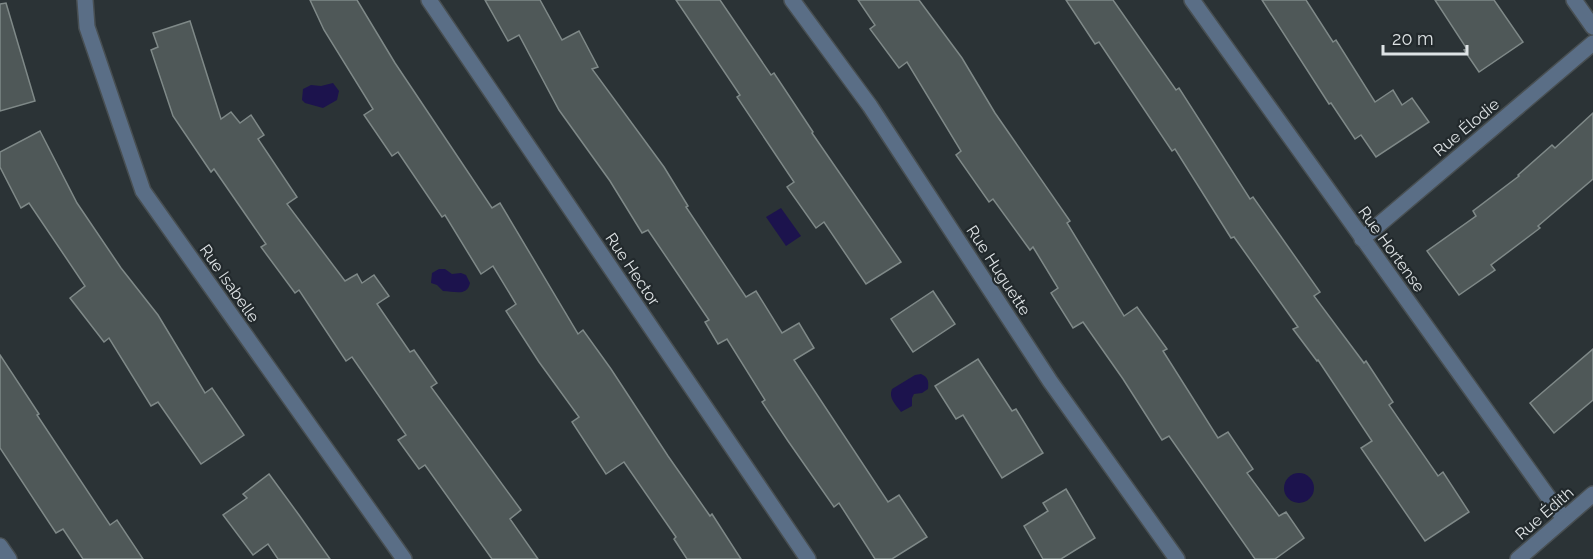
<svg xmlns="http://www.w3.org/2000/svg" width="1593" height="559" viewBox="0 0 1593 559" font-family="Raleway,sans-serif">
  <style>
    .water { fill: #1c134d }
    .building { fill: #4f5858; stroke: #7f8988; stroke-width: 1.5 }
    .lines { fill: none; stroke-linecap: round; stroke-linejoin: round }
    .street-casing { stroke: #484f52; stroke-width: 18 }
    .street { stroke: #5a6e86; stroke-width: 15 }
    .labels { text-anchor: middle; stroke-width: 4.5; stroke-linejoin: round; paint-order: stroke }
    .street-label { font-size: 16px; fill: #dee3e5; stroke: #22292c }
  </style>
  <rect width="100%" height="100%" fill="#2b3336"/>
  <g class="water">
    <path d="M333 83 339 91 337 100 323 108 305 103 302 100 303 89 311 85 321 86Z"/>
    <path d="M781 208 801 236 786 246 766 217Z"/>
    <path d="M439 269H445L452 274 461 273 466 275 470 283C467 297 454 291 443 291L437 285 431 283 432 273Z"/>
    <path d="M921 374C928 377 929 381 928 389L922 393 914 394 912 398V406L901 412C896 405 888 398 892 389L915 375Z"/>
    <circle cx="1299" cy="488" r="15"/>
  </g>
  <g class="building">
    <path d="M310 0H357L395 63 492 208 500 203 578 334 583 330 611 369 668 456 710 516 712 514 741 559H687L674 539 676 537 624 462 606 474 572 422 579 417 539 362 506 311 516 304 493 266 481 274 445 215 442 217 398 152 392 156 364 115 373 109 324 30Z"/>
    <path d="M485 0H540L562 40 579 31 598 67 592 69 664 167 688 206 686 207 746 297 756 291 782 333 799 323 814 348 794 360 888 502 899 495 927 537 892 559H875L839 503 834 507 788 441 762 402 765 400 727 339 718 344 705 322 709 320 648 230 642 233 610 181 559 110 519 35 508 41Z"/>
    <path d="M676 0H720L771 75 774 73 813 132 812 133 901 262 866 284 824 222 816 228 787 187 794 182 737 97 740 95Z"/>
    <path d="M858 0H919L962 58 995 113 1070 221 1067 223 1124 316 1137 307 1167 349 1163 351 1218 438 1228 432 1253 469 1247 473 1279 516 1286 512 1304 538 1275 559H1255L1169 436 1162 440 1123 379 1083 322 1073 328 1051 293 1058 288 1033 247 1030 250 993 199 989 202 956 155 961 151 907 62 899 68 870 29 875 25Z"/>
    <path d="M1066 0H1113L1176 90 1179 88 1250 199 1253 197 1320 292 1314 296 1364 363 1366 361 1393 402 1389 405 1438 476 1443 472 1469 512 1425 541 1361 448 1372 441 1318 360 1317 361 1293 329 1298 327 1234 237 1231 238 1175 149 1172 151 1099 42 1095 44Z"/>
    <path d="M1262 0H1306L1333 42 1336 40 1375 102 1393 90 1402 105 1412 98 1429 122 1376 157 1361 135 1355 139 1331 103 1329 104Z"/>
    <path d="M1435 0H1494L1523 42 1479 72 1464 50 1467 49Z"/>
    <path d="M6 3 35 101 0 111V4Z"/>
    <path d="M190 21 221 119 231 112 240 123 251 115 264 135 258 139 297 197 287 204 345 281 357 274 362 283 374 275 389 296 377 304 410 352 414 350 437 383 431 387 521 510 510 519 538 559H492L425 465 419 469 398 440 406 435 352 357 346 361 299 290 295 293 261 247 266 244 214 169 211 172 173 116 151 50 158 47 153 33Z"/>
    <path d="M1593 113V179L1538 226 1540 228 1491 265 1495 270 1459 295 1427 251 1476 216 1473 211 1519 176 1518 175 1552 145 1555 148Z"/>
    <path d="M40 131 77 203 121 268 158 315 205 393 212 388 244 435 201 464 158 402 151 406 109 338 104 342 70 298 85 286 29 203 21 208 0 167V152Z"/>
    <path d="M933 291 955 324 913 352 891 319Z"/>
    <path d="M1593 349V400L1554 433 1530 403Z"/>
    <path d="M0 355 39 414 37 415 110 525 117 520 143 559H83L63 529 56 533 0 448Z"/>
    <path d="M978 359 1012 411 1016 409 1043 453 1002 478 963 415 956 419 935 386Z"/>
    <path d="M269 474 299 515 330 559H278L268 544 253 555 223 515 247 498 243 494Z"/>
    <path d="M1066 489 1095 538 1061 559H1043L1024 526 1048 511 1043 503Z"/>
  </g>
  <g class="lines">
    <g class="street-casing">
      <g id="street">
        <path d="M85 0 87 27 143 191 404 559"/>
        <path d="M429 0 808 559"/>
        <path d="M792 0 870 106 1050 381 1177 559"/>
        <path d="M1192 0 1564 519"/>
        <path d="M1574 0 1593 27"/>
        <path d="M1362 239 1593 43"/>
        <path d="M0 546 9 559"/>
        <path d="M1518 559 1593 494"/>
      </g>
    </g>
    <use href="#street" class="street"/>
  </g>
  <g class="labels">
    <g class="street-label">
      <text transform="translate(1466 127) rotate(-40)" y="6">Rue Élodie</text>
      <text transform="translate(1392 249) rotate(54)" y="6">Rue Hortense</text>
      <text transform="translate(633 269) rotate(56)" y="6">Rue Hector</text>
      <text transform="translate(999 270) rotate(57)" y="6">Rue Huguette</text>
      <text transform="translate(230 283) rotate(55)" y="6">Rue Isabelle</text>
      <text transform="translate(1544 513) rotate(-41)" y="6">Rue Édith</text>
    </g>
  </g>
  <path d="M1383 45v9h84v-9" fill="none" stroke="#dee3e5" stroke-width="3"/>
  <text x="1392" y="45" font-size="18" fill="#dee3e5" stroke="#22292c" stroke-width="4.5" paint-order="stroke">20 m</text>
</svg>
